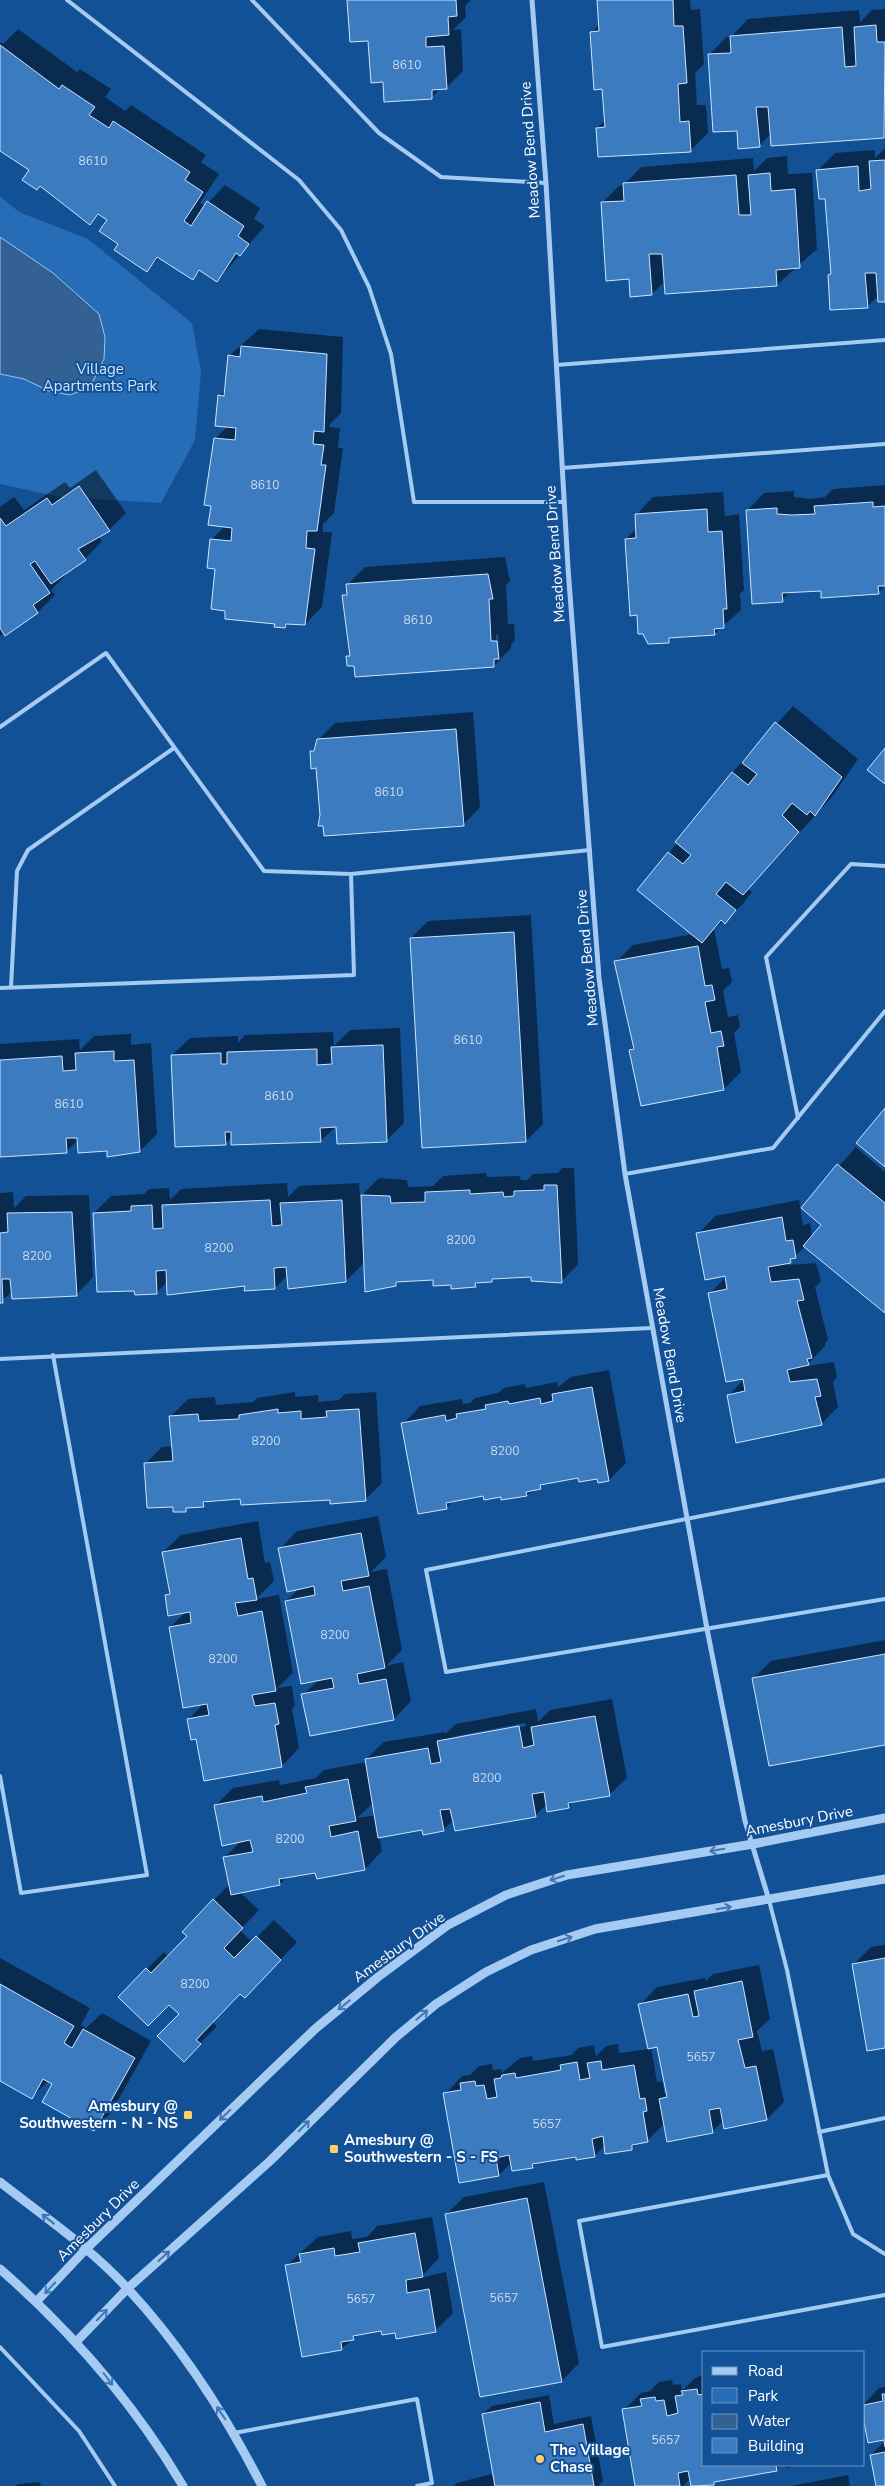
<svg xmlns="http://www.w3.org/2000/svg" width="885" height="2486" viewBox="0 0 885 2486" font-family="'Nunito Sans',sans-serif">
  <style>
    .green { fill: #266cb6 }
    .water { fill: #346194; stroke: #97c6f6 }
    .shadow { fill: #0007; fill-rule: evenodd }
    .building { fill: #3c7bbf; stroke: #cde4fd }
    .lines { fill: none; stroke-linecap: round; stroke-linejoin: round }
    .service { stroke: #a5cbf3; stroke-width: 4 }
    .minor { stroke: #a5cbf3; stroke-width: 5 }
    .tertiary { stroke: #a5cbf3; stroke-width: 9 }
    .oneway { stroke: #3f76b3 }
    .poi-dot { fill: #ffce67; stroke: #135197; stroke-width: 2 }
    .labels { text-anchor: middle; stroke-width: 4; stroke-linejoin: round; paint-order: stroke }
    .number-label { font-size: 12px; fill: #cedeef }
    .street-label { font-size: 15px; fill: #fff; stroke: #135197 }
    .park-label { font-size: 15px; fill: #cde4fd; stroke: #135197 }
    .poi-label { font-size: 15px; font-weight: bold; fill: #fff; stroke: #135197; text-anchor: start }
  </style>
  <rect width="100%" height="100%" fill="#135197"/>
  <path class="green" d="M0 196 19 212 88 239 192 323 201 372 195 440 161 503 60 497 0 484Z"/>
  <path class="water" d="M0 237 53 273 99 314 105 337 104 359 90 387 70 395 49 391 24 379 0 374Z"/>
  <g class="shadow">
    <path d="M348 0H471L465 6 466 17 453 30 461 29 463 71 446 88H441L432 97 384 81 369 40Z"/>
    <path d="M598 0H690L691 10 700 9 704 64 695 73 697 105H706L708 133 691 150 597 128 606 120 604 88 591 33 600 24Z"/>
    <path d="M885 9V135L883 137 771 134 759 146 738 130 709 55 726 37H731L748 19 859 10 860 22 872 10Z"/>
    <path d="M18 29 77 72 80 69 111 89 105 97 125 111 131 105 206 155 201 162 219 174 200 203 205 206 225 185 260 208 254 219 265 226 217 281 201 270 193 279 160 257 147 270 120 244 109 220 100 214 90 223 31 170 0 149V42L3 44Z"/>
    <path d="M885 148V300L879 295 868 306 829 275 832 272 826 198 818 170 835 153 875 150V158Z"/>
    <path d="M787 156 788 174 812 173 817 249 777 285 665 281 652 294 630 278 602 203 619 186 624 185 641 167 753 158 754 171 767 158Z"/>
    <path d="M259 329 343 337 341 413 330 424V427L340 428 338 448H343L334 513 323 524V532H332L322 607 305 624 289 623 285 627 276 623 227 610 211 540 225 526 212 505 215 439 228 426 219 396 226 389 229 356Z"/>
    <path d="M96 470 126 513 109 530 98 536 102 541 85 559 65 573 66 575 51 590 55 595 38 612 0 636V507L14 497 24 510 65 482 70 488Z"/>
    <path d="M885 485V586L878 593 822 589 791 591 782 600 747 511 764 493 794 491V497L810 499 825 497 833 489Z"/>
    <path d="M723 492 725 516 739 514 744 590 740 594 741 610 714 634 673 637 668 642 638 614 626 539 637 528 636 515 653 497Z"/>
    <path d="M505 557 510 581 506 585 508 624H514L515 640 511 645V648L494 666 355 665 348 656 351 653 344 596 348 591V584L365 567ZM498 634 499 651H497L496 635Z"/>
    <path d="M793 706 858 759 832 797 748 889 752 892 742 905 714 929 722 969 729 968 732 982 723 991 728 1017 738 1015 740 1027 734 1033 741 1072 724 1089 630 1050 634 1046 616 962 633 945 693 934 669 853 732 773Z"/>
    <path d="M473 712 480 807 463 825 321 815 317 767 312 752 316 747 318 740 335 723Z"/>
    <path d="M531 915 543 1124 526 1141 411 938 428 921Z"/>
    <path d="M400 1028 404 1123 387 1140 337 1126 320 1141 232 1137 225 1144 172 1055 190 1038 238 1036V1043L245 1035 333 1032 334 1046 350 1030Z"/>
    <path d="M131 1034V1045L151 1043 157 1134 140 1151 108 1150 78 1140 66 1152 0 1156V1044L79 1039 80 1050 94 1036Z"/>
    <path d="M856 1147 885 1172V1312L805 1247 788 1262V1265L816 1263 821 1281 815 1287 828 1340 825 1343V1346L806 1366 834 1362 837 1377 833 1382 838 1407 821 1424 728 1396 744 1379 709 1294 726 1277 698 1234 715 1216 799 1200 803 1225 810 1223 812 1237 823 1225 802 1208Z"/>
    <path d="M562 1168H574L578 1264 561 1282 532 1276 495 1278 492 1281H480L475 1286 434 1279 400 1280 396 1285 365 1262 346 1281 288 1275 275 1288 167 1282 156 1293 94 1213 111 1196 144 1194 149 1189 169 1188 170 1200 181 1189 287 1183 288 1197 299 1186 359 1183 360 1197 379 1178 407 1180 408 1187 433 1186 443 1176 486 1173 487 1177 520 1176 521 1180H527L533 1174 558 1173Z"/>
    <path d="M13 1192 14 1208 26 1196 89 1195 93 1277 76 1295 12 1292 0 1302V1193Z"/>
    <path d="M609 1370 626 1463 609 1480 579 1477 545 1483 527 1495H484L454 1500 446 1508 403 1424 420 1406 462 1399 463 1404 470 1403 475 1398 498 1393 504 1388 525 1384 526 1388 557 1382 558 1387 571 1377Z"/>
    <path d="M295 1392V1397L318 1395V1402L339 1400 345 1394 376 1392 382 1483 365 1500 242 1498 208 1501 203 1505 189 1506 185 1510 175 1506 145 1464 162 1447 173 1446 170 1417 188 1399 215 1397 216 1405 253 1402 257 1398Z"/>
    <path d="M378 1516 386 1557 371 1572 387 1569 402 1650 386 1666 403 1662 411 1701 394 1719 303 1695 318 1680 286 1601 300 1588 280 1549 297 1531Z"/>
    <path d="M258 1521 265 1563 270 1562 274 1581 256 1599 279 1595 293 1673 277 1688 292 1686 295 1706 292 1709 299 1748 282 1766 197 1737 189 1719 204 1703 170 1627 187 1611 166 1595 170 1591 163 1552 181 1535Z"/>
    <path d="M885 1640V1743L754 1678 771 1661Z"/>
    <path d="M612 1699 627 1778 609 1795 574 1801 568 1807 547 1804 535 1816 454 1820 443 1830 423 1829 379 1837 382 1851 365 1869 316 1871 287 1877 280 1884 240 1892 259 1910 240 1930 252 1942 274 1920 297 1942 262 1979 240 1992 212 2022 217 2026 184 2060 181 2014 147 1969 164 1952 169 1957 188 1936 214 1900 230 1884 225 1857 241 1841 216 1805 233 1788 279 1780 280 1785 316 1778 324 1770 367 1762 366 1759 384 1742 445 1732V1734L456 1724 536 1709 538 1722 550 1710ZM525 1723 526 1726 457 1738V1736ZM374 1802 376 1815 357 1818Z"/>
    <path d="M885 1945V2046L854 1964 871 1947Z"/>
    <path d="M0 1958 90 2008 81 2025 86 2028 102 2013 151 2041 111 2113 94 2130 54 2084 48 2081 32 2097 0 2079Z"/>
    <path d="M759 1965 770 2019 757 2031 762 2051 773 2049 784 2102 767 2119 725 2127 723 2121 712 2132 665 2123 647 2141 638 2143 632 2148 605 2145 594 2156 577 2155 537 2162 532 2167 512 2162 499 2175 445 2094 462 2076 470 2075 479 2066 492 2064 493 2070 501 2069 502 2073 520 2058 532 2056 533 2061 572 2055 578 2048 594 2045 596 2056 606 2046 618 2044 619 2053 649 2049 640 2005 657 1987 705 1978 706 1981 713 1974ZM658 2046 667 2092 665 2095 662 2081 657 2082 651 2047Z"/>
    <path d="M544 2182 579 2363 562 2381 481 2396 447 2214 464 2197Z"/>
    <path d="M432 2217 439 2258 424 2274V2277L446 2272 453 2313 436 2330H382L359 2334 341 2349 286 2266 318 2237 351 2231 352 2239 367 2237 377 2226Z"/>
    <path d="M704 2374V2465H781L776 2470 717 2480 713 2484 700 2486H692L691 2478 683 2486H636L624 2410 641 2393 650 2391 659 2382 672 2380 673 2385 681 2384 682 2391 694 2379Z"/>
    <path d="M885 2387V2441L884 2438 869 2441 864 2404 879 2388Z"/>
    <path d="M549 2395 554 2424 591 2416 603 2481 598 2486H497L483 2414 492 2406Z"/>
    <path d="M885 2441V2486H877L871 2455Z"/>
    <path d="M786 2465H802L786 2468Z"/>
    <path d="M492 2474 494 2486H454L457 2483Z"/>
    <path d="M848 2475 850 2486H791Z"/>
    <path d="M40 2482 41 2486H16L18 2484Z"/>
  </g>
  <g class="building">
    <path d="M347 0H456L457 16 448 17 449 35 426 37V47L444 46 447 89 432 90V99L384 102 383 82 371 83 368 41 350 42Z"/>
    <path d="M597 0H673L674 26H683L687 83 678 84 680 122 689 121 691 152 598 157 596 128 605 127 602 89 594 90 590 32 599 31Z"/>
    <path d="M876 25 877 42H885L884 138 771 146 768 107H756L760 147 738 149 737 131 713 132 708 54 731 53 730 36 842 27 845 67 856 66 854 27Z"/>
    <path d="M0 45 59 89 62 85 95 107 89 115 109 128 113 121 190 172 185 180 203 192 184 221 191 226 207 201 244 226 238 236 249 244 240 256 236 253 217 282 199 270 193 280 157 257 147 272 114 250 118 244 99 231 107 220 98 214 90 225 40 186 37 190 22 180 29 170 0 151Z"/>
    <path d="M885 160V302H878L876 273H865L868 308 830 310 828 275 831 274 825 199H819L816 170 858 166 859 191 871 189 869 161Z"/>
    <path d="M770 173 771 191 795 189 800 268 776 270 777 286 665 294 662 254H649L652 295 630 297 629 279 606 281 601 202 624 201 623 183 736 175 739 215H751L748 175Z"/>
    <path d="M241 346 327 354 324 432 314 431 313 444 324 445 321 465H326L317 531H307L306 548 315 549 305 625 286 624 285 628 274 627 275 624 225 619V611L211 609 215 569 207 568 210 539 231 541 232 528 208 525 211 506 204 505 214 438 235 440 236 428 215 426 218 395 224 396 228 355 240 357Z"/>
    <path d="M79 486 110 531 78 549 86 560 51 584 35 561 30 564 50 593 33 605 38 613 5 636 0 628V518L6 526 47 498 52 505Z"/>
    <path d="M873 502V507L885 506V586H878L879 594 821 598V591L782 593 783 602 752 604 746 510 777 508V514L792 515 815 514 814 506Z"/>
    <path d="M707 509 708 532 722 531 727 609H723L724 628 714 629 715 635 669 638V643L648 644 643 634H638L637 615 630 616 625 539 636 538 635 514Z"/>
    <path d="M488 574 493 599H489L491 641H497L499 659H494V667L355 677 354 666H347L346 656H350L342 595H347L346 584Z"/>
    <path d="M775 722 842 777 815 816 810 811 807 815 792 803 782 815 799 832 743 895 726 882 716 894 736 910 725 924 721 920 702 943 637 890 668 852 683 864 691 855 675 842 732 772 748 785 757 774 742 763Z"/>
    <path d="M456 729 464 826 324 836 323 826H318L320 815 316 768 311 769 310 751H314L317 739Z"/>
    <path d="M885 748V784L867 770Z"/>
    <path d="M514 932 526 1142 422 1148 410 938Z"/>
    <path d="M698 946 705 986 712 985 715 1000 705 1002 711 1033 721 1031 724 1046 717 1047 724 1090 641 1106 629 1050 634 1049 614 961Z"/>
    <path d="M383 1045 387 1142 337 1144 336 1127 320 1128 321 1142 231 1145V1132H225L226 1145 175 1147 171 1055 221 1053V1064H227V1052L317 1049V1065L332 1064 331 1047Z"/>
    <path d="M114 1051V1061L134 1060 140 1152 107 1157V1151L78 1153 77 1138H66L67 1153 0 1157V1060L62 1056 63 1071 76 1070 75 1053Z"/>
    <path d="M885 1108V1167L856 1143Z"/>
    <path d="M837 1164 885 1203V1313L803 1246 821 1225 801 1208Z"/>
    <path d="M544 1185H557L562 1283 531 1281V1277L492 1279V1282L475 1283 476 1287 451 1289V1285L433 1286V1280L396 1282V1286L365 1292 361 1195 390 1196 391 1203 425 1202V1192L470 1190V1194L503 1192 504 1197 514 1196V1191L544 1190Z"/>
    <path d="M270 1200 272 1226 282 1225 280 1203 342 1200 346 1282 288 1289 286 1267 274 1268 275 1289 244 1291 245 1286 167 1295 166 1270 156 1271 157 1294 135 1295 134 1291 97 1292 93 1213 131 1211V1206L152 1205 153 1229 163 1228 162 1205Z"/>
    <path d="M72 1212 77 1296 12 1299 10 1279H2L3 1303H0V1233L8 1232 7 1213Z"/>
    <path d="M782 1217 786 1241 793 1240 796 1258 790 1259 791 1263 768 1267 771 1282 799 1279 804 1300 797 1301 812 1358 807 1359 809 1365 787 1370 790 1382 817 1379 821 1396 815 1397 822 1425 736 1443 727 1395 745 1391 743 1379 726 1382 708 1293 727 1289 725 1276 705 1280 696 1233Z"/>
    <path d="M592 1387 609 1481 598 1483 597 1479 579 1482 578 1478 540 1485 541 1489 526 1492 527 1496 501 1500V1497L484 1500 483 1496 446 1503 447 1509 418 1514 401 1423 445 1415 446 1421 457 1418 456 1414 486 1409 485 1405 508 1401 509 1404 540 1398 541 1404 553 1401 552 1394Z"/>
    <path d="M278 1409V1413L301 1411V1419L327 1417 326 1411 359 1409 366 1501 330 1504V1500L241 1505 240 1499 203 1502 204 1507 186 1508V1512H173V1507L147 1508 144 1463 173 1461 169 1416 198 1414 199 1421 239 1419V1415Z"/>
    <path d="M361 1533 369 1576 341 1581 343 1591 369 1586 385 1668 357 1674 359 1684 386 1679 394 1720 310 1736 301 1694 334 1688 332 1678 301 1684 285 1601 315 1595 314 1586 287 1592 278 1548Z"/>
    <path d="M241 1538 248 1579 253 1578 257 1600 235 1603 238 1616 262 1611 276 1691 252 1695 255 1706 275 1703 279 1724 275 1725 282 1767 204 1781 196 1739 191 1740 187 1719 209 1715 207 1704 183 1708 169 1627 191 1623 190 1612 168 1616 165 1595 170 1594 162 1552Z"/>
    <path d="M885 1654V1745L769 1766 752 1678Z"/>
    <path d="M595 1716 610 1796 568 1803 569 1808 547 1812 544 1792 532 1794 536 1817 455 1831 450 1809 440 1810 444 1831 423 1835 422 1830 378 1838 365 1759 428 1748 431 1764 441 1762 437 1741 519 1726 523 1748 534 1745 531 1727Z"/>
    <path d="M348 1779 356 1821 329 1826 331 1837 358 1831 365 1870 317 1879 315 1873 279 1879 280 1885 231 1895 223 1857 253 1852 250 1840 222 1846 214 1805 262 1796 263 1802 307 1793 305 1787Z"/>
    <path d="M213 1899 243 1928 224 1948 234 1958 256 1936 281 1960 245 1998 240 1994 196 2040 201 2044 184 2062 157 2036 179 2014 169 2005 148 2026 118 1997 146 1968 151 1973 187 1936 182 1932Z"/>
    <path d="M885 1958V2048L867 2051 852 1964Z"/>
    <path d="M742 1981 753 2037 738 2040 745 2068 756 2066 767 2120 724 2129 720 2108 709 2110 713 2133 667 2142 659 2099 667 2097 657 2047 648 2049 638 2004 688 1994 693 2017 699 2016 694 1991Z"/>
    <path d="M0 1984 74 2026 64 2043 72 2048 83 2029 135 2058 94 2131 42 2102 52 2084 43 2079 32 2099 0 2081Z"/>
    <path d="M601 2061 602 2070 634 2065 640 2099 645 2098 647 2111 643 2112 648 2142 632 2145V2150L605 2154 603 2136 592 2139 595 2157 576 2160V2157L532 2164 533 2168 512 2171 509 2155 496 2158 499 2176 459 2183 443 2093 461 2090 460 2083 475 2081 476 2086 484 2085 487 2099 497 2097 494 2079 501 2078 502 2075 515 2073 516 2078 561 2070 560 2065 577 2062 580 2080 590 2078 587 2063Z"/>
    <path d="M527 2198 562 2382 480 2397 445 2214Z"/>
    <path d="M415 2233 423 2277 406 2280 407 2293 429 2289 436 2332 396 2339 395 2333 382 2335 381 2331 353 2336 354 2340 341 2342 342 2350 302 2357 285 2265 301 2262 299 2254 334 2248 335 2256 360 2252 358 2243Z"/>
    <path d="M697 2389 698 2395 704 2394V2465H776L777 2471 714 2482V2485L691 2486 688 2471 678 2473 680 2486H635L622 2409 642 2406 640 2399 655 2397 656 2401 664 2400 667 2416 678 2413 675 2396 683 2395 681 2391Z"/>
    <path d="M882 2394H885V2447L884 2440 868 2443 864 2422V2405L883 2401Z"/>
    <path d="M540 2402 545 2432 583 2424 594 2486H495L482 2414Z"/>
    <path d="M885 2452V2486H876L870 2455Z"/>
  </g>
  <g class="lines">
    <g class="service">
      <path d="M67 0 299 180 341 230 369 287 391 354 414 502H564"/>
      <path d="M252 0 379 133 441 177 546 183"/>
      <path d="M556 365 885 340"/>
      <path d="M562 468 885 444"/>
      <path d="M0 727 106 653 264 871 351 874 590 850"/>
      <path d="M11 987 17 871 28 850 174 748"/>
      <path d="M0 988 354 975 351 874"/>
      <path d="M798 1118 766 957 851 864 885 866"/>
      <path d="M625 1174 773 1148 885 1011"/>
      <path d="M0 1359 652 1328"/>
      <path d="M885 1480 426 1570 446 1672 885 1599"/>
      <path d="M0 1776 21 1893 147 1875 53 1355"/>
      <path d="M769 1900 787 1970 828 2175 853 2234 885 2254"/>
      <path d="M819 2132 885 2118"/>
      <path d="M828 2175 579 2221 602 2347 885 2295"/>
      <path d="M0 2347 79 2431 115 2486"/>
      <path d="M234 2433 417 2399 432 2483 417 2486"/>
    </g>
    <path class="minor" d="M532 0 546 183 568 568 599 978 625 1174 707 1629 745 1821 769 1900"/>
    <g class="tertiary">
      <path d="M0 2182C43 2216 91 2248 128 2289 182 2347 226 2416 262 2486"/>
      <path d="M0 2269C72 2332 134 2403 183 2486"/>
      <path d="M37 2301 86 2249 315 2029 378 1977 448 1925 506 1895 567 1875 753 1844 885 1818"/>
      <path d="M77 2341 128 2288 270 2161 396 2037 436 2004 486 1972 531 1950 595 1929 885 1879"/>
    </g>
  </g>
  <defs><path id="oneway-shaft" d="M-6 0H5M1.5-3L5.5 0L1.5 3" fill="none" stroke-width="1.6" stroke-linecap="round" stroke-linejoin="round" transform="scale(1.25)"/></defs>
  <g class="oneway">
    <use href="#oneway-shaft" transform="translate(717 1850) rotate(171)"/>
    <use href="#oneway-shaft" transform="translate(557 1878) rotate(162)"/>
    <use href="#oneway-shaft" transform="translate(724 1908) rotate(-9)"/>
    <use href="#oneway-shaft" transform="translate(565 1939) rotate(-18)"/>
    <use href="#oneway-shaft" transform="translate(344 2005) rotate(141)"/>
    <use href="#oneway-shaft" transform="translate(422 2015) rotate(-40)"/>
    <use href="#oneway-shaft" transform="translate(225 2115) rotate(136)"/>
    <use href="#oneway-shaft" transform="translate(304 2126) rotate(-45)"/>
    <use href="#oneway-shaft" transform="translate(48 2219) rotate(-142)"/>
    <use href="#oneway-shaft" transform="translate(164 2256) rotate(-42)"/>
    <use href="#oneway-shaft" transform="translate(50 2288) rotate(133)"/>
    <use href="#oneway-shaft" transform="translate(102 2315) rotate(-46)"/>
    <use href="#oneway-shaft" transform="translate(108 2379) rotate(53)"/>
    <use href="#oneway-shaft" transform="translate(221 2413) rotate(-124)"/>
  </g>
  <g class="poi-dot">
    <rect x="183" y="2110" width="10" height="10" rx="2.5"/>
    <rect x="329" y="2144" width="10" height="10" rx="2.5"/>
    <circle cx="540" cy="2459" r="5"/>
  </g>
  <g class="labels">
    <g class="number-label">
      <text x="407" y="69">8610</text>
      <text x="93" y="165">8610</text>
      <text x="265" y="489">8610</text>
      <text x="418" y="624">8610</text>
      <text x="389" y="796">8610</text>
      <text x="468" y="1044">8610</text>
      <text x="279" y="1100">8610</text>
      <text x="69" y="1108">8610</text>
      <text x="461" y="1244">8200</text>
      <text x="219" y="1252">8200</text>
      <text x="37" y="1260">8200</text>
      <text x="266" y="1445">8200</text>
      <text x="505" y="1455">8200</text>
      <text x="335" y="1639">8200</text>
      <text x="223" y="1663">8200</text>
      <text x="487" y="1782">8200</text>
      <text x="290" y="1843">8200</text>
      <text x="195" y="1988">8200</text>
      <text x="701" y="2061">5657</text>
      <text x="547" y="2128">5657</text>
      <text x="504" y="2302">5657</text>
      <text x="361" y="2303">5657</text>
      <text x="666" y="2444">5657</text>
    </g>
    <g class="street-label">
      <text transform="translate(530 150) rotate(-94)" y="5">Meadow Bend Drive</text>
      <text transform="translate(555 554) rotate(-94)" y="5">Meadow Bend Drive</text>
      <text transform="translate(587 958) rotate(-95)" y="5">Meadow Bend Drive</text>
      <text transform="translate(670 1355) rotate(80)" y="5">Meadow Bend Drive</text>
      <text transform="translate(799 1821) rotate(-11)" y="5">Amesbury Drive</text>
      <text transform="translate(399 1947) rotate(-36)" y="5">Amesbury Drive</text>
      <text transform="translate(98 2220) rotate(-45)" y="5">Amesbury Drive</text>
    </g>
    <g class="park-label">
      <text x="100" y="374">Village<tspan x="100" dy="17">Apartments Park</tspan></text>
    </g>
    <g class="poi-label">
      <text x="178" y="2111" text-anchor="end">Amesbury @<tspan x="178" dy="17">Southwestern - N - NS</tspan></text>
      <text x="344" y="2145">Amesbury @<tspan x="344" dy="17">Southwestern - S - FS</tspan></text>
      <text x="550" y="2455">The Village<tspan x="550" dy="17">Chase</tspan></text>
    </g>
  </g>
  <rect x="702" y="2351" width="162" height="115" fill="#135197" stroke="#7197c1"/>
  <rect x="712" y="2367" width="25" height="8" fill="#a5cbf3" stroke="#7197c1"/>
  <text x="748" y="2376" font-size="15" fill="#ffffff">Road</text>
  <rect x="712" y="2388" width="25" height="15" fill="#266cb6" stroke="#7197c1"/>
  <text x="748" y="2401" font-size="15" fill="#ffffff">Park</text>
  <rect x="712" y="2414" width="25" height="15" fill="#346194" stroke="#7197c1"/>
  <text x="748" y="2426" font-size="15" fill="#ffffff">Water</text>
  <rect x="712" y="2438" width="25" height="15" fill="#3c7bbf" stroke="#7197c1"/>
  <text x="748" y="2451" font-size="15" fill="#ffffff">Building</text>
</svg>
